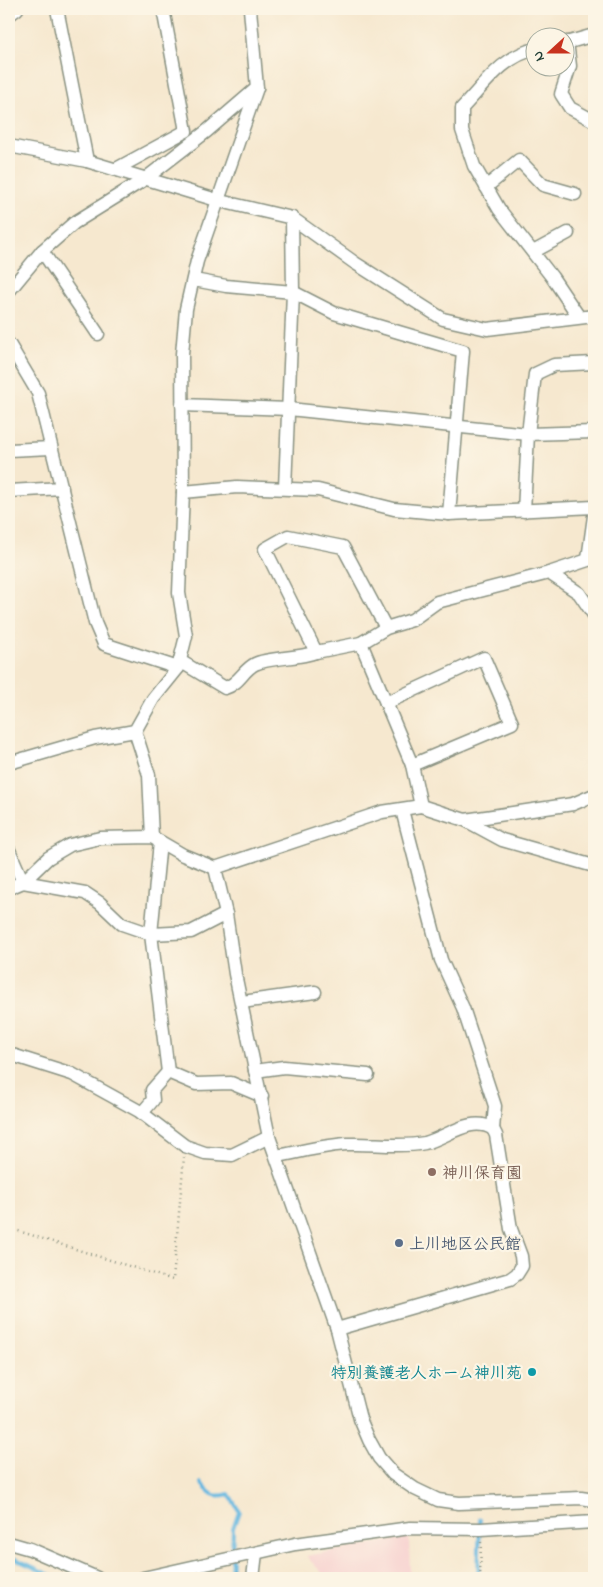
<svg xmlns="http://www.w3.org/2000/svg" width="603" height="1587" viewBox="0 0 603 1587" font-family="'Indie Flower','Klee One',sans-serif">
  <style>
    .built { fill: #f7d0cf }
    .lines { fill: none; stroke-linecap: round; stroke-linejoin: round }
    .stream { stroke: #64b7e0; stroke-width: 4 }
    .minor-casing { stroke: #8a9282; stroke-width: 15 }
    .path { stroke: #8a9282; stroke-width: 2.5; stroke-dasharray: 1 4; stroke-linecap: butt }
    .minor { stroke: #fff; stroke-width: 12 }
    .education-dot { fill: #8d6e63; stroke: #fcf5e5; stroke-width: 2 }
    .service-dot { fill: #5c6f8a; stroke: #fcf5e5; stroke-width: 2 }
    .culture-dot { fill: #0f9aa8; stroke: #fcf5e5; stroke-width: 2 }
    .labels { text-anchor: middle; stroke-width: 4.5; stroke-linejoin: round; paint-order: stroke }
    .education-label { font-size: 16px; font-weight: bold; fill: #785e54; stroke: #fcf5e5; text-anchor: start }
    .service-label { font-size: 16px; font-weight: bold; fill: #4e5e75; stroke: #fcf5e5; text-anchor: start }
    .culture-label { font-size: 16px; font-weight: bold; fill: #0d838f; stroke: #fcf5e5; text-anchor: end }
  </style>
  <rect width="100%" height="100%" fill="#fcf5e5"/>
  <filter id="ink" filterUnits="userSpaceOnUse"><feTurbulence type="fractalNoise" baseFrequency=".02" numOctaves="2"/><feDisplacementMap in="SourceGraphic" scale="10" xChannelSelector="R" yChannelSelector="G"/><feConvolveMatrix kernelMatrix="1 2 1 2 8 2 1 2 1" color-interpolation-filters="sRGB"/></filter>
  <filter id="wash" filterUnits="userSpaceOnUse"><feTurbulence type="fractalNoise" baseFrequency=".0096" numOctaves="4" result="noise"/><feDisplacementMap in="SourceGraphic" scale="20" xChannelSelector="R" yChannelSelector="G"/><feGaussianBlur stdDeviation="1.12" result="paint"/><feColorMatrix in="noise" values="0 0 0 0 0 0 0 0 0 0 0 0 0 0 0 0 0 1.4 0 .05"/><feComposite in="paint" operator="in"/></filter>
  <g filter="url(#wash)">
    <rect width="100%" height="100%" fill="#f6e8cf"/>
    <path class="built" d="M409 1537 410 1578H327L306 1556Z"/>
    <g class="lines">
      <g class="stream">
        <path d="M201 1483C211 1495 214 1498 229 1494L239 1511 233 1528 231 1578"/>
        <path d="M9 1556 57 1578"/>
        <path d="M478 1578 480 1519"/>
      </g>
    </g>
  </g>
  <g filter="url(#ink)">
    <g class="lines">
      <g class="minor-casing">
        <g id="minor">
          <path d="M57 9 87 161"/>
          <path d="M9 15 17 9"/>
          <path d="M567 42 570 66 561 94 570 108 594 121"/>
          <path d="M566 43 594 35"/>
          <path d="M536 49C504 55 483 86 462 108V130L474 166 499 209 552 277 579 317"/>
          <path d="M9 146 87 161 220 201 292 218 355 263 443 319 487 329 594 316"/>
          <path d="M116 169 186 131 163 9"/>
          <path d="M486 187 519 160 543 185 575 194"/>
          <path d="M42 251 98 334"/>
          <path d="M533 252 568 233"/>
          <path d="M194 280 226 286 293 292 334 313 463 351 449 514"/>
          <path d="M9 291 42 251 74 223 145 179 207 131 257 88"/>
          <path d="M9 344 38 393 95 623 104 644 178 668"/>
          <path d="M182 405 289 409 528 434 594 432"/>
          <path d="M9 450 51 448"/>
          <path d="M285 488 293 292 292 218"/>
          <path d="M9 491 62 488"/>
          <path d="M183 492 237 487 318 490 394 509 449 514 594 507"/>
          <path d="M524 511 528 434 535 374 554 365 594 363"/>
          <path d="M588 559 594 516"/>
          <path d="M549 573 579 593 594 615"/>
          <path d="M386 628 343 547 288 536 265 549 316 652 361 643 386 628 412 620 437 602 549 573 594 558"/>
          <path d="M361 643 412 765 421 806"/>
          <path d="M180 661 225 688C239 684 243 670 255 664 269 657 298 659 316 652"/>
          <path d="M386 703 484 658 512 723 412 765"/>
          <path d="M135 731 149 775 152 837"/>
          <path d="M9 763 95 738 135 731 153 699 178 668 186 636 179 593 183 492 182 354 186 309 197 261 257 88 250 9"/>
          <path d="M465 820 573 804 594 795"/>
          <path d="M160 842 151 934 168 1072 196 1084 231 1083 262 1096"/>
          <path d="M9 850 23 882"/>
          <path d="M215 868 226 914 235 974 269 1137 337 1329 360 1419 369 1440 379 1458 393 1474 415 1489 438 1500 459 1503 581 1498 594 1500"/>
          <path d="M23 882 85 893 100 903 122 924 151 934 191 932 226 914"/>
          <path d="M9 888 23 882 48 858 70 845 100 838 152 837 183 855 215 868 382 812 421 806 465 820 502 840 594 866"/>
          <path d="M242 1002 315 992"/>
          <path d="M9 1054 72 1074 139 1111 185 1146 205 1153 232 1155 269 1137"/>
          <path d="M255 1071 284 1067 368 1075"/>
          <path d="M142 1113 153 1100 152 1090 168 1072"/>
          <path d="M277 1156C300 1152 325 1145 348 1144 373 1143 400 1148 425 1143 446 1138 471 1115 493 1129L495 1106 463 1008 441 960 402 810"/>
          <path d="M337 1329 510 1279 517 1274 522 1266 521 1256 511 1229 496 1135 493 1129"/>
          <path d="M9 1543 30 1549 97 1578"/>
          <path d="M143 1578 295 1544 410 1528 481 1529 594 1522"/>
          <path d="M253 1578 256 1553"/>
        </g>
      </g>
      <g class="path">
        <path d="M9 1228 173 1280 184 1157"/>
        <path d="M236 1578 239 1570"/>
        <path d="M480 1578 481 1540"/>
      </g>
      <use href="#minor" class="minor"/>
    </g>
  </g>
  <circle class="education-dot" cx="432" cy="1172" r="5"/>
  <circle class="service-dot" cx="399" cy="1243" r="5"/>
  <circle class="culture-dot" cx="532" cy="1372" r="5"/>
  <g class="labels">
    <g class="education-label">
      <text x="442" y="1178">神川保育園</text>
    </g>
    <g class="service-label">
      <text x="409" y="1249">上川地区公民館</text>
    </g>
    <g class="culture-label">
      <text x="522" y="1378">特別養護老人ホーム神川苑</text>
    </g>
  </g>
  <rect width="603" height="1587" fill="none" stroke="#fcf5e5" stroke-width="30"/>
  <g transform="translate(550 52) rotate(249)"><circle r="24" fill="#fcf5e5" stroke="#a4ab9e"/>
  <path d="M0-4L9 19L0 12L-9 19Z" fill="#c8321e"/>
  <text y="-8" font-size="14" font-weight="bold" text-anchor="middle" fill="#1f3d34">N</text>
  </g>
</svg>
